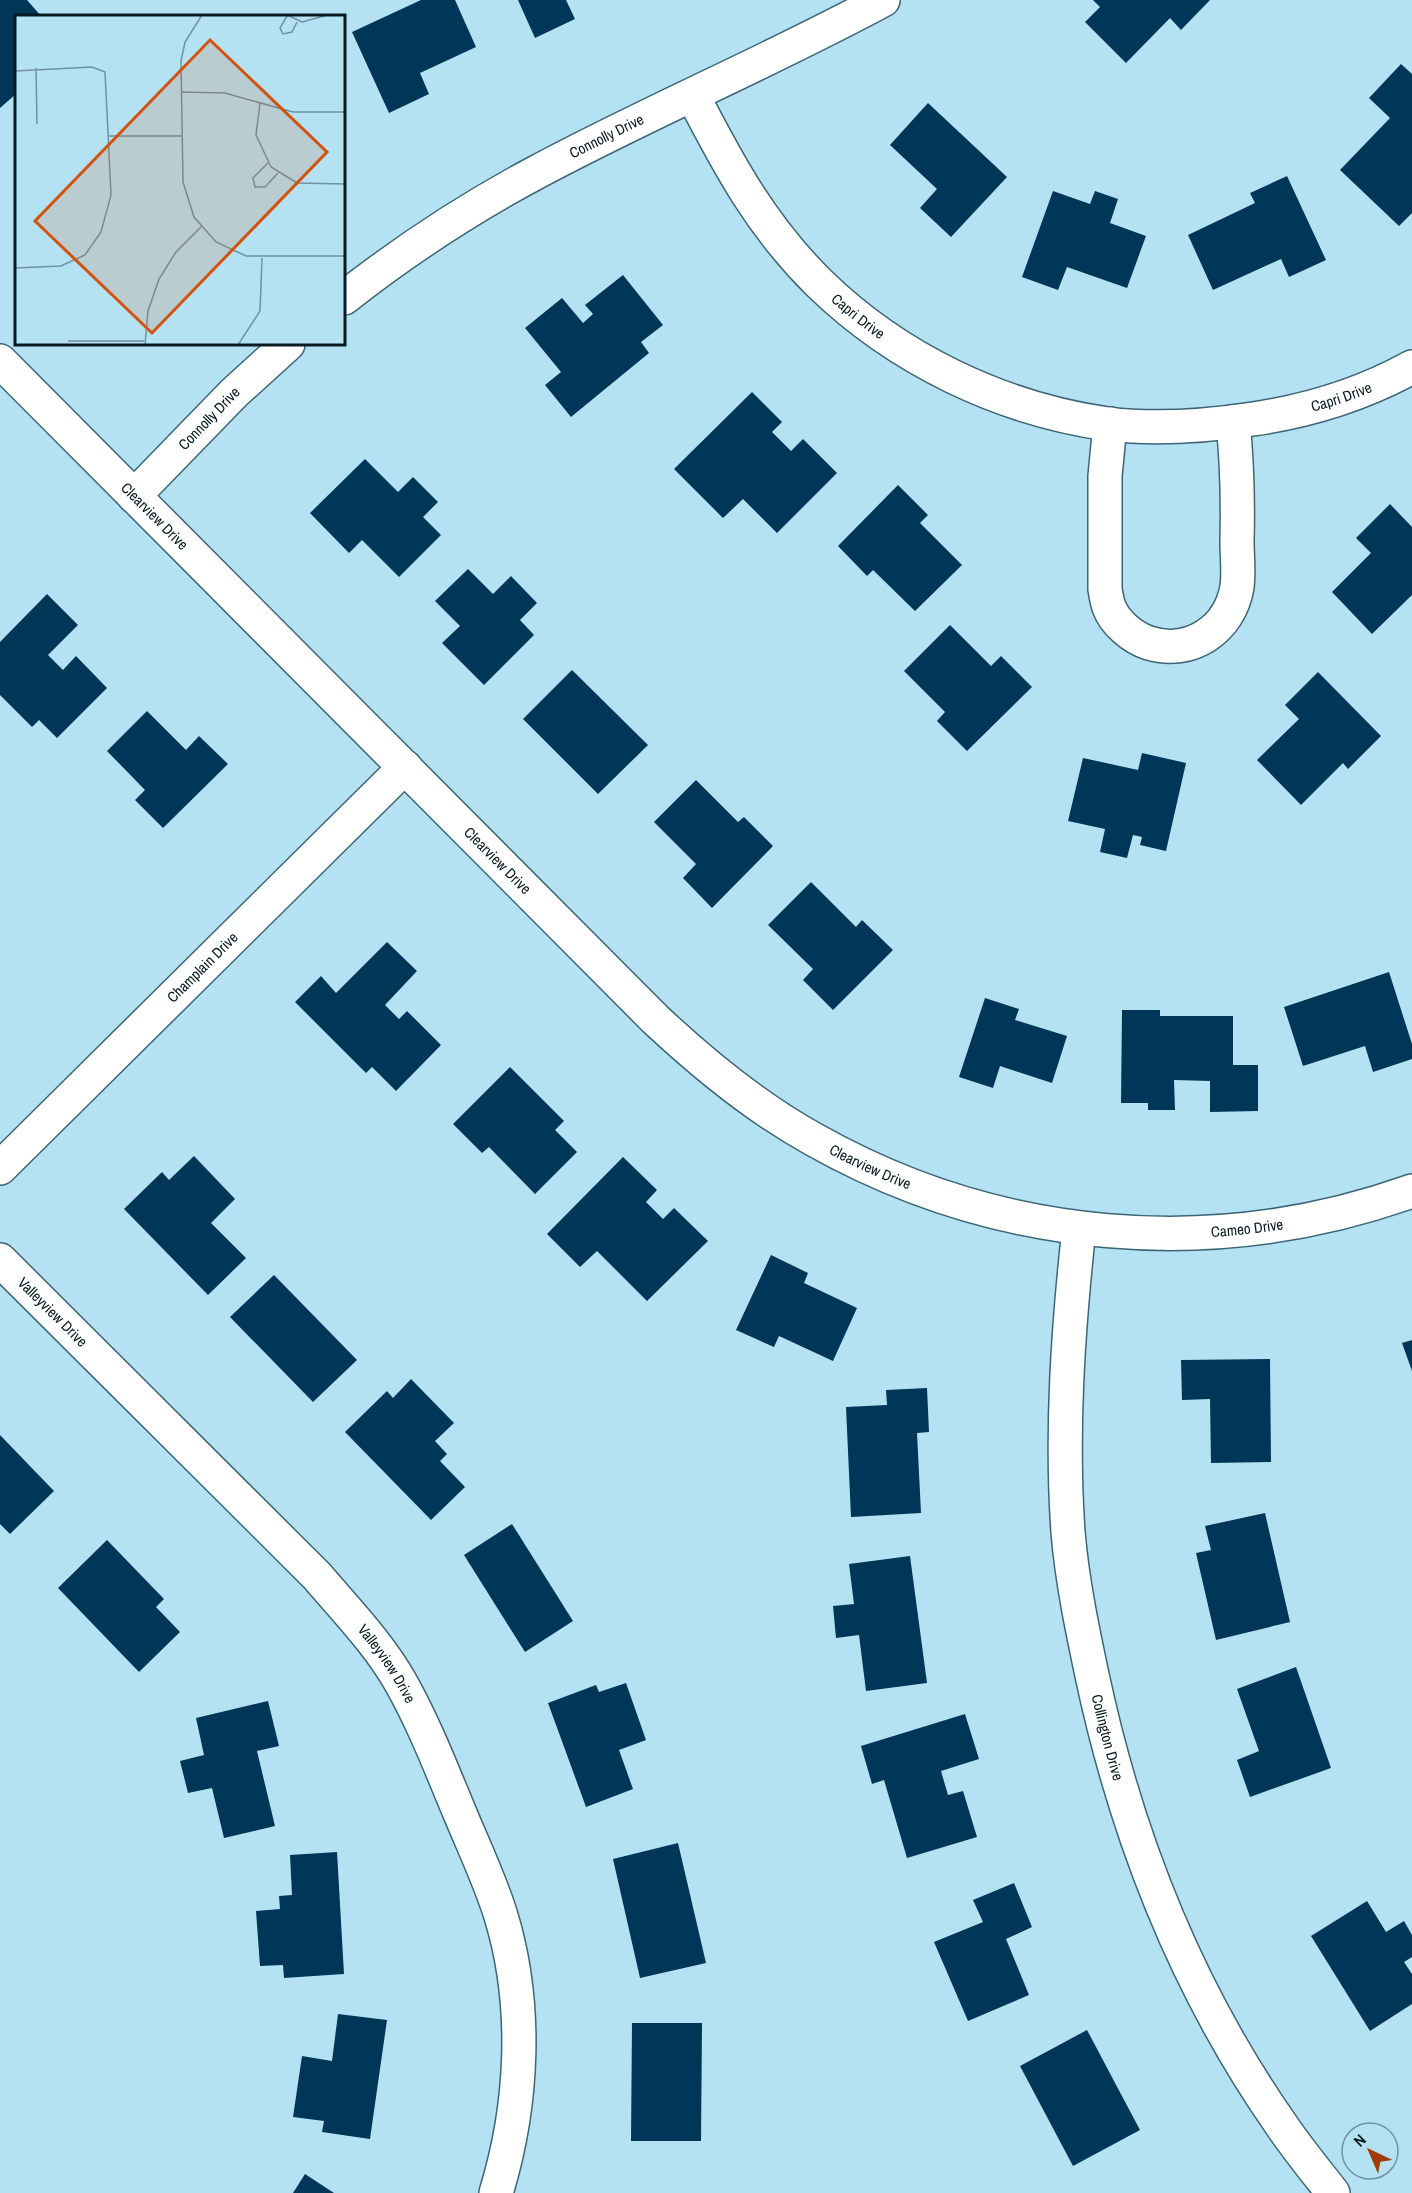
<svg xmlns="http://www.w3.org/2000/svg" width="1412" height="2193" viewBox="0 0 1412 2193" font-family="'Archivo Narrow',sans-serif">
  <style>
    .building { fill: #003657 }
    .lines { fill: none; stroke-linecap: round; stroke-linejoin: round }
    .minor-casing { stroke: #3c6675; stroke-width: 36 }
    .minor { stroke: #fff; stroke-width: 33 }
    .labels { text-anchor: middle; stroke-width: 6; stroke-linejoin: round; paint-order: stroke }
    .street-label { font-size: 15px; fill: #091b21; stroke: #b5e2f3 }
    .inset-road { fill: none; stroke: #70929f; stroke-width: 1.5 }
    .view { fill: #d2530e; fill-opacity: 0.15; stroke: #d2530e; stroke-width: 3 }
    .inset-edge { fill: none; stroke: #091b21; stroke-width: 3 }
  </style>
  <rect width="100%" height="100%" fill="#b5e2f3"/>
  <g class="building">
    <path d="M0 0H27L41 16H16V94L0 108Z"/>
    <path d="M421 0H455L476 47 420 73 429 94 389 113 352 32Z"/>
    <path d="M518 0H566L575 19 535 38Z"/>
    <path d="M1093 0H1210L1181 30 1170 18 1126 63 1085 22 1100 7Z"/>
    <path d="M1401 64 1412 74V213L1399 226 1340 170 1390 118 1369 98Z"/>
    <path d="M928 103 1007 177 951 237 920 208 937 189 890 145Z"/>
    <path d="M1287 176 1326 260 1289 277 1281 259 1213 290 1188 235 1255 203 1250 193Z"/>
    <path d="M1053 191 1090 204 1095 191 1118 199 1110 223 1146 236 1127 288 1067 267 1058 290 1022 277Z"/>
    <path d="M623 275 663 325 641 342 649 353 571 417 545 385 561 372 525 328 562 298 583 323 593 314 585 305Z"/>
    <path d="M752 392 782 422 772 432 791 451 803 439 837 473 777 533 743 499 723 518 674 469Z"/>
    <path d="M365 459 398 492 413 477 438 502 423 517 441 535 399 577 362 540 349 553 310 513Z"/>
    <path d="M898 485 928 515 920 523 962 565 915 611 873 570 867 576 838 546Z"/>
    <path d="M1390 504 1412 527V595L1372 634 1332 592 1371 553 1356 538Z"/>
    <path d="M468 569 493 594 511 576 537 603 520 620 534 635 484 685 442 643 460 626 435 601Z"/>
    <path d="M47 594 78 625 48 655 63 670 76 656 107 688 57 738 39 720 32 727 0 695V642Z"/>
    <path d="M950 625 991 666 1001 656 1032 687 967 751 937 721 945 712 904 671Z"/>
    <path d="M572 670 648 745 598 794 523 719Z"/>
    <path d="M1318 672 1381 736 1348 769 1343 763 1301 805 1257 760 1299 719 1285 705Z"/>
    <path d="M147 711 186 750 199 736 228 764 163 828 135 800 145 790 107 751Z"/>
    <path d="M1142 753 1186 763 1166 851 1140 845 1142 837 1133 835 1127 858 1100 852 1105 829 1068 821 1083 758 1138 770Z"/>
    <path d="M696 780 738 822 744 817 773 846 712 908 683 878 696 864 654 822Z"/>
    <path d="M811 882 856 927 862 920 893 950 833 1010 803 980 813 969 768 925Z"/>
    <path d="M387 942 417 971 385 1005 399 1019 407 1011 441 1045 396 1091 372 1067 366 1073 295 1002 321 976 336 993Z"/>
    <path d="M1389 972 1412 1044V1059L1373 1072 1365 1046 1303 1066 1284 1007Z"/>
    <path d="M985 998 1019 1009 1015 1020 1067 1036 1052 1083 1000 1066 993 1088 959 1077Z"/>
    <path d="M1122 1010H1160V1016H1233V1065H1258V1111L1210 1112V1081L1174 1080 1175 1110H1148V1103H1121Z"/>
    <path d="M510 1067 564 1121 555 1130 577 1152 535 1194 489 1147 482 1153 453 1124Z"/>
    <path d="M194 1156 235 1199 211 1223 246 1258 208 1295 124 1209 162 1172 169 1180Z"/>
    <path d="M623 1157 657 1190 646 1202 663 1219 674 1208 708 1241 647 1301 597 1251 580 1267 547 1234Z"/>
    <path d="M771 1255 808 1273 804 1283 857 1308 833 1361 779 1336 774 1347 736 1330Z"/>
    <path d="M274 1275 357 1360 313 1402 230 1317Z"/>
    <path d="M1412 1340V1371L1402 1343Z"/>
    <path d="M1270 1359 1271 1462 1211 1463 1210 1399 1182 1400 1181 1360Z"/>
    <path d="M411 1379 454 1423 435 1441 447 1454 440 1461 465 1487 431 1520 345 1432 387 1391 393 1398Z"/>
    <path d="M927 1388 929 1432 917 1433 921 1513 851 1517 846 1407 887 1405 886 1390Z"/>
    <path d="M0 1435 54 1491 10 1534 0 1524Z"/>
    <path d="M1265 1513 1290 1622 1216 1640 1196 1553 1211 1550 1205 1526Z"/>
    <path d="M512 1524 573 1621 525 1652 464 1555Z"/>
    <path d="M107 1540 164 1599 156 1607 180 1632 139 1672 58 1588Z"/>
    <path d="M910 1556 927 1683 866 1691 859 1635 836 1638 833 1606 854 1604 849 1564Z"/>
    <path d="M1296 1667 1331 1768 1250 1797 1237 1760 1259 1751 1237 1689Z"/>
    <path d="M626 1683 646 1740 619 1750 633 1789 586 1807 548 1703 596 1685 599 1692Z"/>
    <path d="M268 1701 279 1746 257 1751 275 1826 224 1838 212 1788 188 1793 180 1761 204 1755 196 1718Z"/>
    <path d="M965 1714 979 1759 941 1771 948 1795 963 1791 977 1837 907 1858 884 1780 872 1784 861 1746Z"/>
    <path d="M678 1843 706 1963 640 1978 613 1859Z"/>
    <path d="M337 1852 344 1974 284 1978 283 1965 260 1966 256 1911 280 1909 279 1896 292 1895 290 1855Z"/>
    <path d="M1014 1883 1032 1927 1006 1939 1029 1995 968 2021 934 1942 983 1922 973 1900Z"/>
    <path d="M1367 1901 1386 1932 1404 1921 1412 1935V1957L1404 1962 1412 1974V2004L1370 2031 1311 1936Z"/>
    <path d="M338 2014 387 2020 370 2139 322 2132 324 2121 293 2117 302 2056 332 2061Z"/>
    <path d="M632 2023H702L701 2141H631Z"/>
    <path d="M1087 2030 1140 2130 1073 2166 1020 2066Z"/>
    <path d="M305 2174 334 2193H293Z"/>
  </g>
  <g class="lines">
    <g class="minor-casing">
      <g id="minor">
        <path id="s1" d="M693 96C729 166 762 227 819 283 897 359 1001 409 1108 424 1156 430 1206 426 1253 419 1308 411 1363 394 1412 367"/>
        <path id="s2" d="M344 298C404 251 469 208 537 172 651 111 770 61 883 0"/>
        <path id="s3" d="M0 361 655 1019C703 1064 755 1107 813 1139 997 1243 1213 1262 1412 1191"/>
        <path d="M1110 424 1105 476V589C1106 595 1107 602 1109 607 1115 623 1133 638 1149 643 1191 656 1230 629 1237 587 1239 572 1237 556 1237 541 1238 501 1237 462 1233 422"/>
        <path id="s4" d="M134 496 234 393 288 344"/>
        <path id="s5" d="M0 1168 405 767"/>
        <path id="s6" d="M1079 1229C1068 1329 1061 1431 1068 1532 1072 1580 1082 1628 1092 1675 1126 1835 1186 1988 1280 2123 1296 2147 1315 2170 1333 2193"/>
        <path id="s7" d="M0 1260 317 1576C346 1610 379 1644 401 1683 424 1724 441 1768 459 1811 473 1845 490 1880 501 1916 528 2005 523 2105 496 2193"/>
      </g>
    </g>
    <use href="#minor" class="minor"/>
  </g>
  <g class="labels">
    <g class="street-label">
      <text dy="5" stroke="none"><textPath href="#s2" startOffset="309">Connolly Drive</textPath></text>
      <text dy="5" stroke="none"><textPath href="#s1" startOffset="278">Capri Drive</textPath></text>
      <text dy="5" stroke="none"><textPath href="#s1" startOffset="790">Capri Drive</textPath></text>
      <text dy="5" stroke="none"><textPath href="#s4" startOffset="108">Connolly Drive</textPath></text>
      <text dy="5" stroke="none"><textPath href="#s3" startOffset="219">Clearview Drive</textPath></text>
      <text dy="5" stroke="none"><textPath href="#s3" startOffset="705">Clearview Drive</textPath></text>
      <text dy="5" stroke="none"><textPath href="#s5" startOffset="285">Champlain Drive</textPath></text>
      <text dy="5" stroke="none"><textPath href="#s3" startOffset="1191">Clearview Drive</textPath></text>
      <text dy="5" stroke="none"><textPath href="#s3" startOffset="1578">Cameo Drive</textPath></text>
      <text dy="5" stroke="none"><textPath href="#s7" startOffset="74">Valleyview Drive</textPath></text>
      <text dy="5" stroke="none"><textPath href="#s7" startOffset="560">Valleyview Drive</textPath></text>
      <text dy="5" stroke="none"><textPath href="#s6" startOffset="513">Collington Drive</textPath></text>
    </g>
  </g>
  <g transform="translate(15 15)">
    <rect width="330" height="330" fill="#b5e2f3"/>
    <path class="inset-road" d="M187 0 170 27 166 46 168 167 179 202 201 227 231 241H330M272 0 287 7 313 0M272 1 265 13 268 19 277 17 282 7M21 53 22 109M0 56 77 52 90 57 96 180 86 217 70 240 46 251 0 253M167 77 210 78 278 97H330M245 88 241 120 256 152 282 168 330 169M94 121H167M253 148 238 163 240 172H250L263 158M53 326H129M130 330 133 296 144 264 161 237 186 212M223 330 245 296 247 243"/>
    <path class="view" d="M195 25 312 137 137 318 20 206Z"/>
    <rect width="330" height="330" class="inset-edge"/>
  </g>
  <g transform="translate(1370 2151) rotate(316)"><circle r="28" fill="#b5e2f3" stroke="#70929f" stroke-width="1.5"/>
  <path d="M0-4.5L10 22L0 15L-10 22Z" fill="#a03c04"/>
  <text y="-9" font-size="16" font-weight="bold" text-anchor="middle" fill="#091b21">N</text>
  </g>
</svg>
